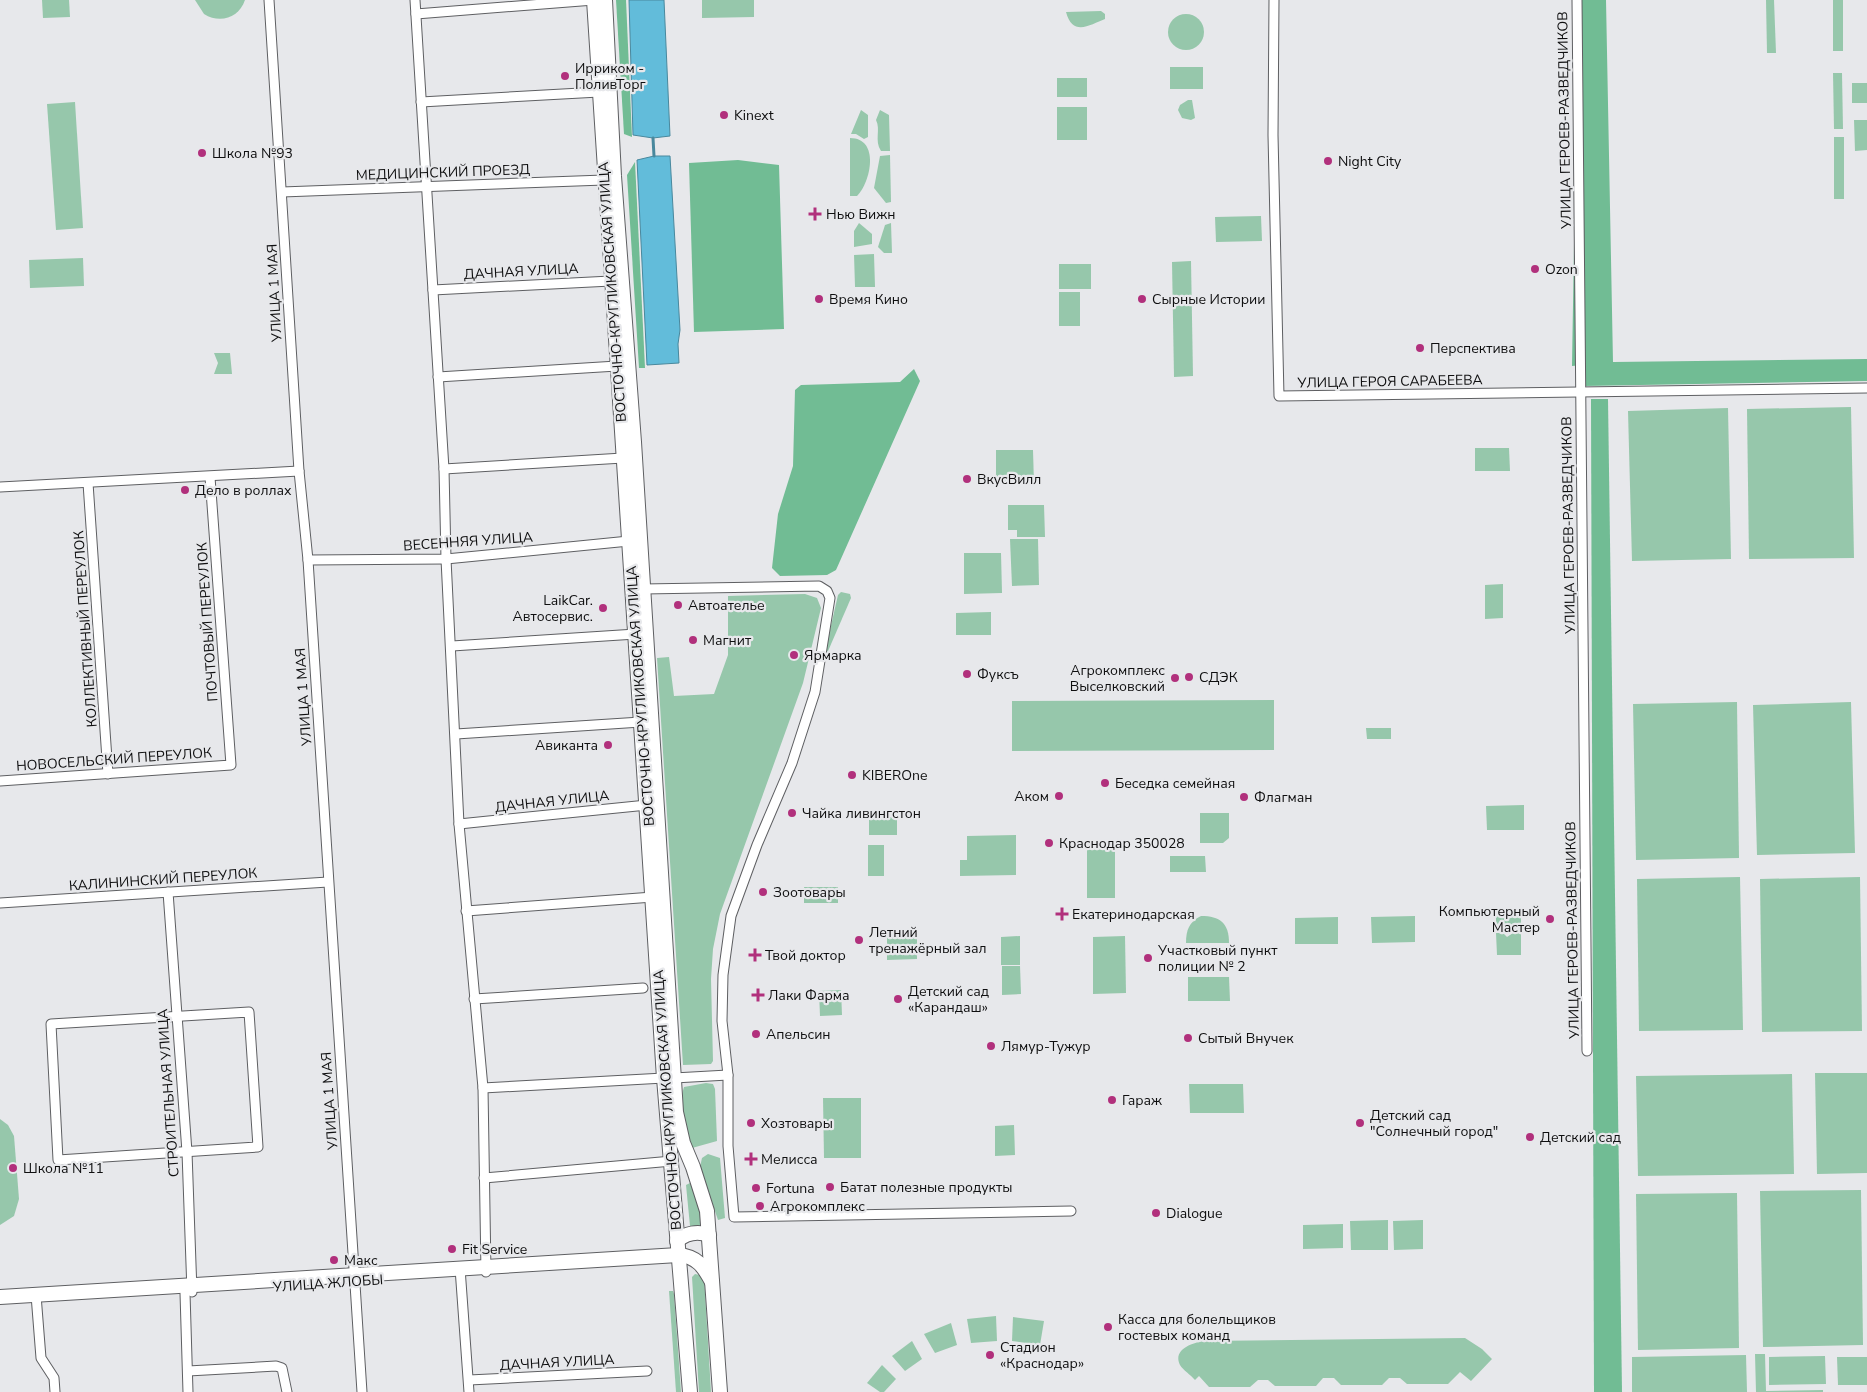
<svg xmlns="http://www.w3.org/2000/svg" width="1867" height="1392" viewBox="0 0 1867 1392" font-family="'Nunito Sans',sans-serif">
  <style>
    .green { fill: #96c7ab }
    .forest { fill: #71bc94 }
    .water { fill: #62bcda; stroke: #49889d }
    .lines { fill: none; stroke-linecap: round; stroke-linejoin: round }
    .stream { stroke: #49889d; stroke-width: 3 }
    .street-casing { stroke: #5e5f62; stroke-width: 11 }
    .secondary-casing { stroke: #5e5f62; stroke-width: 16 }
    .street { stroke: #fff; stroke-width: 9 }
    .secondary { stroke: #fff; stroke-width: 14 }
    .poi-dot { fill: #b1307c; stroke: #e7e8eb; stroke-width: 2 }
    .labels { text-anchor: middle; stroke-width: 4.5; stroke-linejoin: round; paint-order: stroke }
    .poi-label { font-size: 14px; fill: #0f0f10; stroke: #e7e8eb; text-anchor: start }
    .street-label { font-size: 14px; fill: #0f0f10; stroke: #e7e8eb }
  </style>
  <rect width="100%" height="100%" fill="#e7e8eb"/>
  <g class="green">
    <path d="M42 0H69L70 17 43 18Z"/>
    <path d="M195 0H245C239 18 220 24 204 14Z"/>
    <path d="M702 0H754V17L702 18Z"/>
    <path d="M1766 0H1774L1776 53H1767Z"/>
    <rect x="1833" y="0" width="10" height="51"/>
    <path d="M1101 11 1105 14V19C1091 24 1073 38 1066 12Z"/>
    <circle cx="1186" cy="32" r="18"/>
    <rect x="1170" y="67" width="33" height="22"/>
    <path d="M1833 73H1842L1843 129H1834Z"/>
    <rect x="1057" y="78" width="30" height="19"/>
    <rect x="1852" y="83" width="15" height="20"/>
    <path d="M1188 100H1192L1195 118 1191 120 1182 118 1178 110 1180 105Z"/>
    <path d="M75 102 83 228 56 230 47 104Z"/>
    <rect x="1057" y="107" width="30" height="33"/>
    <path d="M861 110 868 115V137L864 139 856 134H851Z"/>
    <path d="M880 110 889 115 890 151H881C874 140 881 130 876 120Z"/>
    <path d="M1854 120H1867V150L1855 151Z"/>
    <rect x="1834" y="137" width="10" height="62"/>
    <path d="M850 138C880 138 871 182 857 196H850Z"/>
    <path d="M890 155 891 202 886 203 874 188 880 156Z"/>
    <path d="M1261 216 1262 241 1216 242 1215 217Z"/>
    <path d="M859 223 872 234V244L854 247V231Z"/>
    <path d="M891 223 892 253H884L878 247 885 225Z"/>
    <path d="M874 254 875 287H855L854 255Z"/>
    <path d="M83 258 84 286 30 288 29 260Z"/>
    <path d="M1191 261 1193 376 1174 377 1172 262Z"/>
    <rect x="1059" y="264" width="32" height="25"/>
    <rect x="1059" y="292" width="21" height="34"/>
    <path d="M214 353H230L232 374H214L218 363Z"/>
    <path d="M1851 407 1854 558 1749 559 1747 409Z"/>
    <path d="M1728 408 1731 559 1632 561 1628 411Z"/>
    <path d="M1475 448H1509L1510 471H1475Z"/>
    <path d="M996 450H1033L1034 484H996Z"/>
    <path d="M1008 505H1044L1045 537H1017V530H1008Z"/>
    <path d="M1010 539H1038L1039 585 1012 586Z"/>
    <path d="M964 553H1001L1002 593 964 594Z"/>
    <path d="M1503 584V618L1485 619V585Z"/>
    <path d="M841 592 850 594 851 598 822 665 838 595Z"/>
    <path d="M805 594 817 598 821 608 803 683 720 914 713 949 711 979 713 1061 711 1064 683 1065 657 658 669 657 674 696 714 694 728 655V596Z"/>
    <path d="M991 612V635H956V613Z"/>
    <path d="M1274 700V750L1012 751V701Z"/>
    <path d="M1737 702 1739 858 1636 860 1633 704Z"/>
    <path d="M1851 702 1855 853 1757 855 1753 705Z"/>
    <path d="M1366 728H1391V739H1367Z"/>
    <path d="M1524 805V830H1487L1486 806Z"/>
    <path d="M1200 813H1229V838L1223 843H1200Z"/>
    <rect x="869" y="817" width="28" height="18"/>
    <path d="M1016 835V875L960 876V860H967V836Z"/>
    <rect x="868" y="845" width="16" height="31"/>
    <rect x="1087" y="847" width="28" height="51"/>
    <path d="M1170 856H1205L1206 872H1170Z"/>
    <path d="M1740 877 1743 1030 1639 1031 1637 879Z"/>
    <path d="M1860 877 1862 1031 1762 1032 1760 879Z"/>
    <rect x="804" y="887" width="34" height="16"/>
    <path d="M1496 909H1521V931H1513L1510 927 1503 931H1496Z"/>
    <path d="M1201 916C1220 916 1229 923 1229 943H1186C1186 930 1189 922 1201 916Z"/>
    <path d="M1415 916V942L1372 943 1371 917Z"/>
    <path d="M1338 917V944H1295V918Z"/>
    <path d="M887 930H917V959L887 960Z"/>
    <path d="M1496 933H1503L1507 937 1513 933H1521V955H1497Z"/>
    <path d="M1020 936V965H1001V937Z"/>
    <path d="M1125 936 1126 993 1093 994V937Z"/>
    <path d="M1002 966H1020L1021 994 1002 995Z"/>
    <path d="M1188 977H1229L1230 1001H1188Z"/>
    <path d="M841 990 842 1015 820 1016 819 991Z"/>
    <path d="M1815 1073H1867V1173L1817 1174Z"/>
    <path d="M1792 1074 1794 1174 1638 1176 1636 1076Z"/>
    <path d="M706 1083 713 1084 715 1089 717 1141 692 1148C685 1130 678 1106 684 1087Z"/>
    <path d="M1189 1084H1243L1244 1113H1190Z"/>
    <path d="M823 1098H861V1158H824Z"/>
    <path d="M0 1119 8 1125 14 1136 19 1199 14 1216 0 1225Z"/>
    <path d="M1014 1125 1015 1155 995 1156V1126Z"/>
    <path d="M708 1154 720 1158 725 1218 718 1220 700 1167 702 1158Z"/>
    <path d="M690 1183 697 1199 704 1226 694 1230 690 1226 686 1185Z"/>
    <path d="M1861 1190 1863 1345 1763 1347 1760 1191Z"/>
    <path d="M1737 1193 1739 1348 1638 1350 1636 1194Z"/>
    <path d="M1388 1220V1250H1351L1350 1221Z"/>
    <path d="M1423 1220V1249L1394 1250 1393 1221Z"/>
    <path d="M1343 1224V1248L1303 1249V1225Z"/>
    <path d="M695 1274 704 1276 711 1392H699L692 1277Z"/>
    <path d="M669 1291H673L674 1294 681 1392H676Z"/>
    <path d="M996 1316 997 1341 971 1343 967 1319Z"/>
    <path d="M1013 1317 1044 1321 1040 1345 1012 1341Z"/>
    <path d="M951 1323 957 1345 935 1353 924 1334Z"/>
    <path d="M1465 1338 1482 1349 1492 1359 1471 1381 1460 1372 1448 1384H1407L1400 1378H1389L1382 1385H1341L1334 1378H1323L1316 1386H1275L1268 1380H1258L1250 1387H1209L1199 1376 1195 1380C1191 1375 1183 1370 1180 1365 1172 1349 1194 1342 1205 1341Z"/>
    <path d="M912 1341 922 1359 905 1371 892 1356Z"/>
    <path d="M1755 1354H1765L1766 1391 1823 1390V1392H1756Z"/>
    <path d="M1746 1355 1747 1392H1632V1357Z"/>
    <path d="M1825 1356 1826 1384 1769 1385V1357Z"/>
    <path d="M1837 1357H1867V1385H1838Z"/>
    <path d="M882 1365 896 1379 884 1392H880L867 1383Z"/>
  </g>
  <g class="forest">
    <path d="M616 0H626L632 137 624 134Z"/>
    <path d="M1578 0H1606L1613 362 1867 359V381L1584 386 1583 365 1572 366Z"/>
    <path d="M738 160 779 165 784 329 694 332 689 163Z"/>
    <path d="M635 162 645 368H639L627 175Z"/>
    <path d="M914 369 920 381 836 570 827 575 780 576 772 568 778 514 793 466 795 390 801 385 900 382Z"/>
    <path d="M1591 399H1608L1622 1392H1594Z"/>
  </g>
  <g class="water">
    <path d="M629 0H664L670 136 653 138 633 135Z"/>
    <path d="M654 156H670L680 330 678 344 679 363 647 365 637 160Z"/>
  </g>
  <g class="lines">
    <path class="stream" d="M653 138 654 156"/>
    <g class="street-casing">
      <g id="street">
        <path d="M269 0 299 471 308 560 362 1392"/>
        <path d="M415 0 444 469 446 559 459 824 483 1088 486 1272"/>
        <path d="M1274 0 1273 135 1279 396 1867 388"/>
        <path d="M1577 0 1587 1051"/>
        <path d="M416 14 594 0"/>
        <path d="M421 102 599 92"/>
        <path d="M282 192 604 180"/>
        <path d="M433 290 611 281"/>
        <path d="M438 377 617 366"/>
        <path d="M444 469 623 458"/>
        <path d="M88 483 108 774"/>
        <path d="M0 487 299 471"/>
        <path d="M308 560 446 559 629 541"/>
        <path d="M643 589 819 586 827 591 830 598 815 692 792 763 757 845 731 916 723 975 722 1021 728 1075V1146L734 1217 1071 1211"/>
        <path d="M452 646 636 634"/>
        <path d="M456 734 641 722"/>
        <path d="M0 781 231 765 210 477"/>
        <path d="M459 824 647 805"/>
        <path d="M168 892 187 1152 192 1292"/>
        <path d="M0 903 328 882"/>
        <path d="M466 911 653 897"/>
        <path d="M474 999 643 988"/>
        <path d="M249 1012 258 1147 58 1160 51 1024Z"/>
        <path d="M674 1078 728 1075"/>
        <path d="M483 1088 664 1078"/>
        <path d="M484 1178 672 1161"/>
        <path d="M460 1268 469 1392"/>
        <path d="M185 1293 188 1392"/>
        <path d="M36 1295 41 1358 54 1378 55 1392"/>
        <path d="M188 1371 276 1366 282 1368 287 1392"/>
        <path d="M469 1380 647 1371"/>
      </g>
    </g>
    <g class="secondary-casing">
      <g id="secondary">
        <path d="M594 0 664 1078 690 1392"/>
        <path d="M605 0 614 176 634 442 676 1112 683 1143 693 1167 707 1211 720 1392"/>
        <path d="M677 1241C686 1233 698 1231 709 1235"/>
        <path d="M0 1297 678 1255C697 1256 704 1267 712 1282"/>
      </g>
    </g>
    <use href="#street" class="street"/>
    <use href="#secondary" class="secondary"/>
  </g>
  <g class="poi-dot">
    <circle cx="565" cy="76" r="5"/>
    <circle cx="724" cy="115" r="5"/>
    <circle cx="202" cy="153" r="5"/>
    <circle cx="1328" cy="161" r="5"/>
    <path d="M812.5 206.5h5v5h5v5h-5v5h-5v-5h-5v-5h5z"/>
    <circle cx="1535" cy="269" r="5"/>
    <circle cx="819" cy="299" r="5"/>
    <circle cx="1142" cy="299" r="5"/>
    <circle cx="1420" cy="348" r="5"/>
    <circle cx="967" cy="479" r="5"/>
    <circle cx="185" cy="490" r="5"/>
    <circle cx="678" cy="605" r="5"/>
    <circle cx="603" cy="608" r="5"/>
    <circle cx="693" cy="640" r="5"/>
    <circle cx="794" cy="655" r="5"/>
    <circle cx="967" cy="674" r="5"/>
    <circle cx="1189" cy="677" r="5"/>
    <circle cx="1175" cy="678" r="5"/>
    <circle cx="608" cy="745" r="5"/>
    <circle cx="852" cy="775" r="5"/>
    <circle cx="1105" cy="783" r="5"/>
    <circle cx="1059" cy="796" r="5"/>
    <circle cx="1244" cy="797" r="5"/>
    <circle cx="792" cy="813" r="5"/>
    <circle cx="1049" cy="843" r="5"/>
    <circle cx="763" cy="892" r="5"/>
    <path d="M1059.5 906.5h5v5h5v5h-5v5h-5v-5h-5v-5h5z"/>
    <circle cx="1550" cy="919" r="5"/>
    <circle cx="859" cy="940" r="5"/>
    <path d="M752.5 947.5h5v5h5v5h-5v5h-5v-5h-5v-5h5z"/>
    <circle cx="1148" cy="958" r="5"/>
    <path d="M755.5 987.5h5v5h5v5h-5v5h-5v-5h-5v-5h5z"/>
    <circle cx="898" cy="999" r="5"/>
    <circle cx="756" cy="1034" r="5"/>
    <circle cx="1188" cy="1038" r="5"/>
    <circle cx="991" cy="1046" r="5"/>
    <circle cx="1112" cy="1100" r="5"/>
    <circle cx="751" cy="1123" r="5"/>
    <circle cx="1360" cy="1123" r="5"/>
    <circle cx="1530" cy="1137" r="5"/>
    <path d="M748.5 1151.5h5v5h5v5h-5v5h-5v-5h-5v-5h5z"/>
    <circle cx="13" cy="1168" r="5"/>
    <circle cx="830" cy="1187" r="5"/>
    <circle cx="756" cy="1188" r="5"/>
    <circle cx="760" cy="1206" r="5"/>
    <circle cx="1156" cy="1213" r="5"/>
    <circle cx="452" cy="1249" r="5"/>
    <circle cx="334" cy="1260" r="5"/>
    <circle cx="1108" cy="1327" r="5"/>
    <circle cx="990" cy="1355" r="5"/>
  </g>
  <g class="labels">
    <g class="poi-label">
      <text x="575" y="73">Ирриком -<tspan x="575" dy="16">ПоливТорг</tspan></text>
      <text x="734" y="120">Kinext</text>
      <text x="212" y="158">Школа №93</text>
      <text x="1338" y="166">Night City</text>
      <text x="826" y="219">Нью Вижн</text>
      <text x="1545" y="274">Ozon</text>
      <text x="829" y="304">Время Кино</text>
      <text x="1152" y="304">Сырные Истории</text>
      <text x="1430" y="353">Перспектива</text>
      <text x="977" y="484">ВкусВилл</text>
      <text x="195" y="495">Дело в роллах</text>
      <text x="593" y="605" text-anchor="end">LaikCar.<tspan x="593" dy="16">Автосервис.</tspan></text>
      <text x="688" y="610">Автоателье</text>
      <text x="703" y="645">Магнит</text>
      <text x="804" y="660">Ярмарка</text>
      <text x="1165" y="675" text-anchor="end">Агрокомплекс<tspan x="1165" dy="16">Выселковский</tspan></text>
      <text x="977" y="679">Фуксъ</text>
      <text x="1199" y="682">СДЭК</text>
      <text x="598" y="750" text-anchor="end">Авиканта</text>
      <text x="862" y="780">KIBEROne</text>
      <text x="1115" y="788">Беседка семейная</text>
      <text x="1049" y="801" text-anchor="end">Аком</text>
      <text x="1254" y="802">Флагман</text>
      <text x="802" y="818">Чайка ливингстон</text>
      <text x="1059" y="848">Краснодар 350028</text>
      <text x="773" y="897">Зоотовары</text>
      <text x="1540" y="916" text-anchor="end">Компьютерный<tspan x="1540" dy="16">Мастер</tspan></text>
      <text x="1072" y="919">Екатеринодарская</text>
      <text x="869" y="937">Летний<tspan x="869" dy="16">тренажёрный зал</tspan></text>
      <text x="1158" y="955">Участковый пункт<tspan x="1158" dy="16">полиции № 2</tspan></text>
      <text x="765" y="960">Твой доктор</text>
      <text x="908" y="996">Детский сад<tspan x="908" dy="16">«Карандаш»</tspan></text>
      <text x="768" y="1000">Лаки Фарма</text>
      <text x="766" y="1039">Апельсин</text>
      <text x="1198" y="1043">Сытый Внучек</text>
      <text x="1001" y="1051">Лямур-Тужур</text>
      <text x="1122" y="1105">Гараж</text>
      <text x="1370" y="1120">Детский сад<tspan x="1370" dy="16">"Солнечный город"</tspan></text>
      <text x="761" y="1128">Хозтовары</text>
      <text x="1540" y="1142">Детский сад</text>
      <text x="761" y="1164">Мелисса</text>
      <text x="23" y="1173">Школа №11</text>
      <text x="840" y="1192">Батат полезные продукты</text>
      <text x="766" y="1193">Fortuna</text>
      <text x="770" y="1211">Агрокомплекс</text>
      <text x="1166" y="1218">Dialogue</text>
      <text x="462" y="1254">Fit Service</text>
      <text x="344" y="1265">Макс</text>
      <text x="1118" y="1324">Касса для болельщиков<tspan x="1118" dy="16">гостевых команд</tspan></text>
      <text x="1000" y="1352">Стадион<tspan x="1000" dy="16">«Краснодар»</tspan></text>
    </g>
    <g class="street-label">
      <text transform="translate(1564 120) rotate(-91)" y="5">УЛИЦА ГЕРОЕВ-РАЗВЕДЧИКОВ</text>
      <text transform="translate(443 172) rotate(-2)" y="5">МЕДИЦИНСКИЙ ПРОЕЗД</text>
      <text transform="translate(521 271) rotate(-3)" y="5">ДАЧНАЯ УЛИЦА</text>
      <text transform="translate(612 292) rotate(-94)" y="5">ВОСТОЧНО-КРУГЛИКОВСКАЯ УЛИЦА</text>
      <text transform="translate(274 293) rotate(-93)" y="5">УЛИЦА 1 МАЯ</text>
      <text transform="translate(1390 381) rotate(-1)" y="5">УЛИЦА ГЕРОЯ САРАБЕЕВА</text>
      <text transform="translate(1568 525) rotate(-91)" y="5">УЛИЦА ГЕРОЕВ-РАЗВЕДЧИКОВ</text>
      <text transform="translate(468 541) rotate(-4)" y="5">ВЕСЕННЯЯ УЛИЦА</text>
      <text transform="translate(207 622) rotate(-94)" y="5">ПОЧТОВЫЙ ПЕРЕУЛОК</text>
      <text transform="translate(85 629) rotate(-94)" y="5">КОЛЛЕКТИВНЫЙ ПЕРЕУЛОК</text>
      <text transform="translate(640 696) rotate(-94)" y="5">ВОСТОЧНО-КРУГЛИКОВСКАЯ УЛИЦА</text>
      <text transform="translate(303 697) rotate(-94)" y="5">УЛИЦА 1 МАЯ</text>
      <text transform="translate(114 759) rotate(-4)" y="5">НОВОСЕЛЬСКИЙ ПЕРЕУЛОК</text>
      <text transform="translate(552 801) rotate(-6)" y="5">ДАЧНАЯ УЛИЦА</text>
      <text transform="translate(163 879) rotate(-4)" y="5">КАЛИНИНСКИЙ ПЕРЕУЛОК</text>
      <text transform="translate(1572 930) rotate(-91)" y="5">УЛИЦА ГЕРОЕВ-РАЗВЕДЧИКОВ</text>
      <text transform="translate(168 1093) rotate(-94)" y="5">СТРОИТЕЛЬНАЯ УЛИЦА</text>
      <text transform="translate(667 1100) rotate(-94)" y="5">ВОСТОЧНО-КРУГЛИКОВСКАЯ УЛИЦА</text>
      <text transform="translate(329 1101) rotate(-94)" y="5">УЛИЦА 1 МАЯ</text>
      <text transform="translate(328 1283) rotate(-4)" y="5">УЛИЦА ЖЛОБЫ</text>
      <text transform="translate(557 1362) rotate(-3)" y="5">ДАЧНАЯ УЛИЦА</text>
    </g>
  </g>
</svg>
